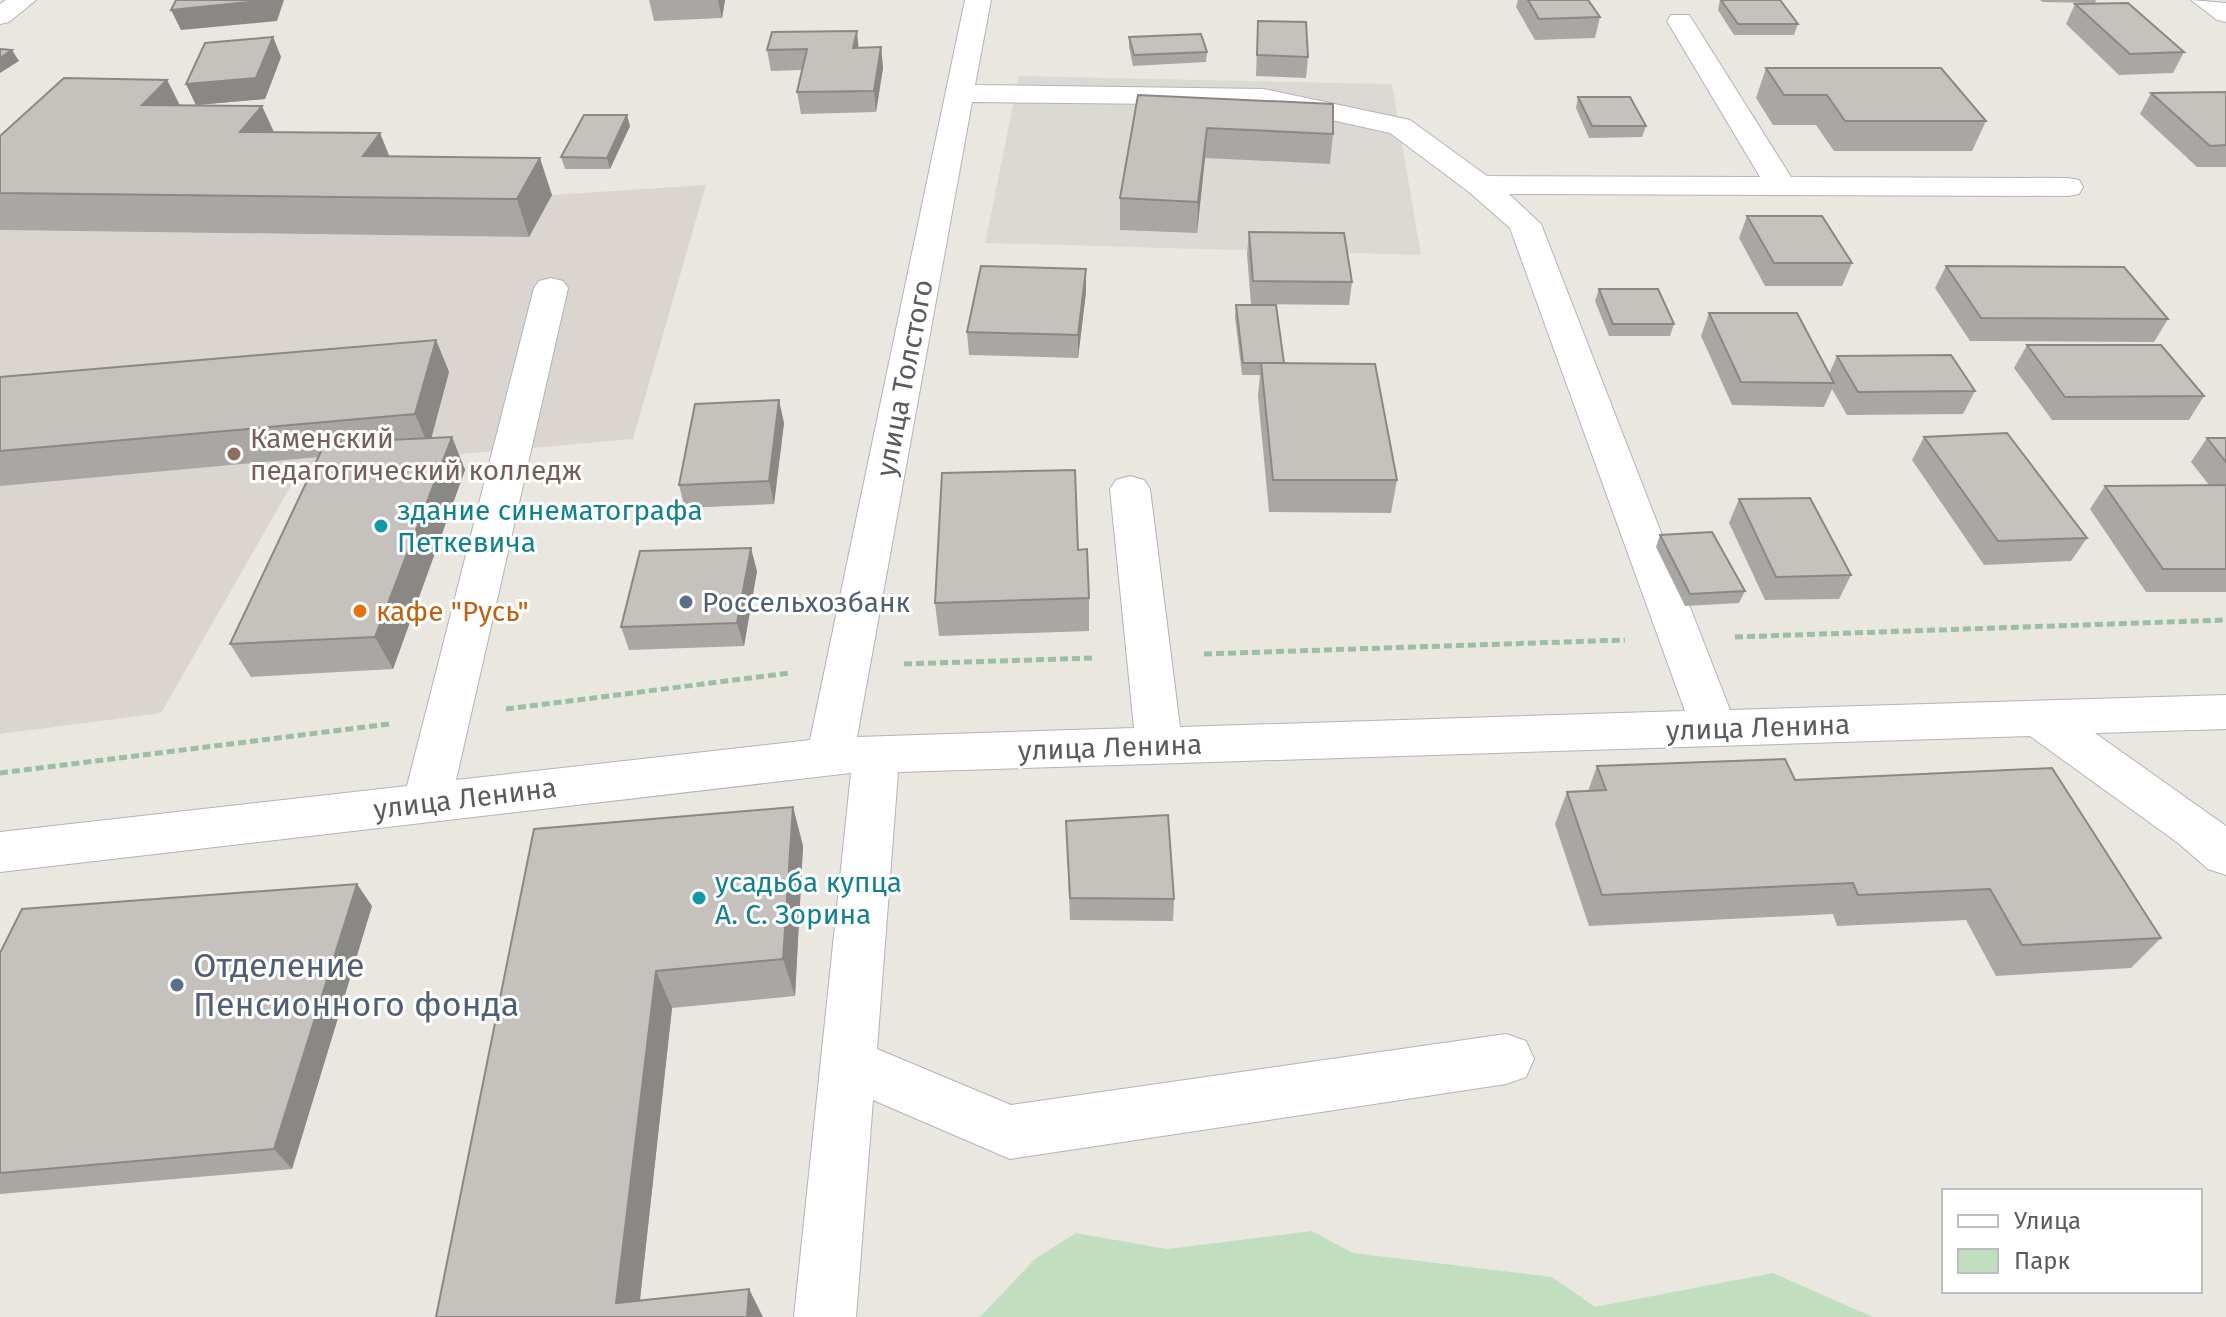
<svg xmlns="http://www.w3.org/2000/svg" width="2226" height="1317" viewBox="0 0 2226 1317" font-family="'Fira Sans',sans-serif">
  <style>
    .industrial { fill: #dcd9d5 }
    .education { fill: #dad6cf }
    .green { fill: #c1dfbf }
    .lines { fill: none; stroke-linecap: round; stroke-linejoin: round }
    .minor-casing { stroke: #b1b3b6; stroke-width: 2 }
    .path { stroke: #9abfa3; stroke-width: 5; stroke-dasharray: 8 4; stroke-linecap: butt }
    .minor { fill: #fff; fill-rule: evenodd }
    .wall { fill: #a9a7a3 }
    .shaded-wall { fill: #8a8884 }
    .building { fill: #c5c2bd; stroke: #8a8884; stroke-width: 2 }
    .education-dot { fill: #8d6e63; stroke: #fff; stroke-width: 3 }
    .culture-dot { fill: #0f9aa8; stroke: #fff; stroke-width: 3 }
    .service-dot { fill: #5c6f8a; stroke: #fff; stroke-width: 3 }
    .food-dot { fill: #e8710a; stroke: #fff; stroke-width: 3 }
    .labels { text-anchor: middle; stroke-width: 6; stroke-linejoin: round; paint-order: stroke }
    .street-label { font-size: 28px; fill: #595c5f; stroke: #fff }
    .education-label { font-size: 28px; fill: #785e54; stroke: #fff; text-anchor: start }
    .culture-label { font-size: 28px; fill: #0d838f; stroke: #fff; text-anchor: start }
    .service-label { font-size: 28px; fill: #4e5e75; stroke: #fff; text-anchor: start }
    .food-label { font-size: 28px; fill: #c56008; stroke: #fff; text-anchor: start }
    .near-service-label { font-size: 34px; fill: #4e5e75; stroke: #fff; text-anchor: start }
  </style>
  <rect width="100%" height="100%" fill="#eae7e0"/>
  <path class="industrial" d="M1019 76 1392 84 1421 255 985 243Z"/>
  <path class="education" d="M706 185 633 439 301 468 161 713 0 734V230L529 237 552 195Z"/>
  <path class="green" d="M1312 1231 1353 1253 1552 1277 1595 1307 1773 1273 1873 1317H980L1035 1259 1076 1233 1167 1249Z"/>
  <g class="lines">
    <g class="minor-casing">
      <g id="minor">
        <path d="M6 0H36L9 22 0 24V4Z"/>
        <path d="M965 0H991L975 85 1264 89 1410 120 1487 176 1760 177 1667 21 1671 15H1689L1693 21 1791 177 2068 178 2079 180 2083 187 2079 194 2068 196 1509 194 1541 224 1730 710 2226 695V729L2095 733 2226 826V875L2208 869 2178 843 2030 736 898 772 877 1049 1011 1105 1506 1034 1526 1041 1534 1059 1526 1077 1506 1084 1010 1159 873 1100 856 1317H794L851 773 0 872V832L407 786 534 288 539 281 551 278 563 281 568 288 456 780 810 740ZM972 102 1264 105 1390 133 1469 192 1510 228 1685 711 1180 727 1150 489 1144 480 1130 476 1116 480 1110 489 1134 728 857 737Z"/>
        <path d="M2191 0 2226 3V22L2217 20Z"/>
      </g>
    </g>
    <g class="path">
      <path d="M1735 637 2226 620"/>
      <path d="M1204 654 1625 640"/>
      <path d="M904 664 1094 658"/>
      <path d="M506 709 790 673"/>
      <path d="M0 773 389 724"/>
    </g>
    <use href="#minor" class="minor"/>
  </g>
  <g class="wall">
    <path d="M649 0H725L722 18 654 21Z"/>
    <path d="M1518 0H1588L1600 17 1595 38 1535 40 1516 7Z"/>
    <path d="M1720 0H1780L1798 24 1794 35H1734L1718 10Z"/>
    <path d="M2040 0H2096L2095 3 2043 2Z"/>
    <path d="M2075 4 2184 52 2173 73 2119 75 2066 24Z"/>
    <path d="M1258 21 1308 57 1306 78 1256 76Z"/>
    <path d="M273 37 281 57 265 99 197 105 274 132 389 156 552 195 529 237 0 230V136L167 80 180 105H196L186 84Z"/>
    <path d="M1129 37 1207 52 1206 62 1133 66 1129 47Z"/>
    <path d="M881 47 883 68 876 112 801 114 797 92 802 70 771 71 767 50Z"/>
    <path d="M1766 68 1986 121 1972 151H1834L1816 125H1773L1756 98Z"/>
    <path d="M2226 92V167H2197L2140 114 2151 93Z"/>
    <path d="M1138 95 1333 134 1330 164 1205 158 1197 233 1120 230V198Z"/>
    <path d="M1578 97 1646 126 1642 137 1589 138 1576 108Z"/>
    <path d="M630 126 610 169H565L561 157Z"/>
    <path d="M1747 216 1852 263 1842 286H1765L1739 238Z"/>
    <path d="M1249 232 1352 282 1349 305 1251 304 1247 254Z"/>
    <path d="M1946 266 2168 319 2154 342 1970 341 1935 288Z"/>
    <path d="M1086 269V292L1078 358 969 355 967 332Z"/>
    <path d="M1599 289 1674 324 1670 336H1609L1595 301Z"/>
    <path d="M1236 305 1284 364 1397 480 1391 513 1269 512 1258 396 1260 375H1242L1235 317Z"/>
    <path d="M1709 313 1829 374 1837 356 1975 391 1963 414 1847 415 1832 389 1824 407 1732 405 1701 336Z"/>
    <path d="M436 340 449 372 431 438 452 437 465 470 393 669 251 677 230 644 319 457 0 486V377Z"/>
    <path d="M2027 345 2204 396 2189 420H2052L2014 368Z"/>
    <path d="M784 423 774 504 685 508 679 485Z"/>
    <path d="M1924 437 2087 538 2071 561 1984 565 1912 460Z"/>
    <path d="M2207 438H2226V592H2146L2090 509 2105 486 2209 485 2191 462Z"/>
    <path d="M1739 499 1851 575 1839 599 1765 600 1729 523Z"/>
    <path d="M1660 535 1745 591 1739 603 1685 606 1656 547Z"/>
    <path d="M1078 550 1089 598V631L939 636 935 603Z"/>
    <path d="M757 571 744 646 629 650 621 627Z"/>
    <path d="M1597 766 1795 780 2161 938 2131 968 1996 976 1966 920 1837 926 1833 914 1589 926 1555 824 1567 792 1588 791Z"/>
    <path d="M793 807 803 846 795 996 672 1008 640 1300 763 1317H436L534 829Z"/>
    <path d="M1066 821 1174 899 1173 921 1070 920Z"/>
    <path d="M372 906 292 1169 0 1194V953Z"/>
  </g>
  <g class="shaded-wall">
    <path d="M269 0H284L277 21 181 30 171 10Z"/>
    <path d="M718 0H725L722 18Z"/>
    <path d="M857 31 859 52 853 48Z"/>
    <path d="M273 37 281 57 265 99 196 105 186 84Z"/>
    <path d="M881 47 883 68 876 112 874 91Z"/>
    <path d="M12 50 19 61 0 73V58Z"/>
    <path d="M167 80 185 116 142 105Z"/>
    <path d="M262 106 279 143 240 132Z"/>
    <path d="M627 115 630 126 610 169 607 158Z"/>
    <path d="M1207 128 1205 158 1197 233 1198 202Z"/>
    <path d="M380 133 395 170 363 156Z"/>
    <path d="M540 158 552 195 529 237 517 199Z"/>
    <path d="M1086 269V292L1078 358V335Z"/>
    <path d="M436 340 449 372 429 447 415 414Z"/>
    <path d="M779 400 784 423 774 504 769 481Z"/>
    <path d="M452 437 465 470 393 669 375 637Z"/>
    <path d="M751 548 757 571 744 646 737 623Z"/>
    <path d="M793 807 803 846 795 996 783 959Z"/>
    <path d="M357 884 372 906 292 1169 274 1149Z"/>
    <path d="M656 971 672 1008 638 1317 616 1303Z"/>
    <path d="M749 1289 763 1317H747Z"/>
  </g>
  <g class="building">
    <path d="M176 0H269L171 10Z"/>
    <path d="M1528 0H1588L1600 17 1539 19Z"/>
    <path d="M1721 0H1780L1798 24H1738Z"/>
    <path d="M2128 3 2184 52 2130 54 2075 4Z"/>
    <path d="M1258 21 1306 22 1308 57 1257 55Z"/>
    <path d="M857 31 853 48 881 47 874 91 797 92 807 49 767 50 772 32Z"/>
    <path d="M1201 34 1207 52 1134 55 1129 37Z"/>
    <path d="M273 37 256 78 186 84 205 43Z"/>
    <path d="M0 49 12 50 0 58Z"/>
    <path d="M1766 68H1941L1986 121H1845L1827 95H1784Z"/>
    <path d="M64 78 167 80 142 105 262 106 240 132 380 133 363 156 540 158 517 199 0 193V136Z"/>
    <path d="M2226 92V145L2210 146 2151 93Z"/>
    <path d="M1138 95 1333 104V134L1207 128 1198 202 1120 198Z"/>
    <path d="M1578 97H1630L1646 126H1592Z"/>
    <path d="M584 115H627L607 158 561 157Z"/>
    <path d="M1747 216H1822L1852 263H1774Z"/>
    <path d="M1249 232 1344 233 1352 282 1253 281Z"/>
    <path d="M981 266 1086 269 1078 335 967 332Z"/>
    <path d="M1946 266 2124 267 2168 319 1981 318Z"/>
    <path d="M1599 289H1658L1674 324H1613Z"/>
    <path d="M1236 305H1276L1284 363H1243Z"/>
    <path d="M1709 313H1797L1834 383 1741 382Z"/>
    <path d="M436 340 415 414 0 451V377Z"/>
    <path d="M2027 345H2161L2204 396 2065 397Z"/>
    <path d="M1951 355 1975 391 1858 392 1837 356Z"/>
    <path d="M1261 363 1375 364 1397 480H1273Z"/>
    <path d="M779 400 769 481 679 485 695 404Z"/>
    <path d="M2007 433 2087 538 1998 541 1924 437Z"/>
    <path d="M452 437 375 637 230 644 325 443Z"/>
    <path d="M2207 438H2226V462Z"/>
    <path d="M1075 470 1078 550 1087 549 1089 598 935 603 942 473Z"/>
    <path d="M2226 485V569H2163L2105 486Z"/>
    <path d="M1810 498 1851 575 1776 577 1739 499Z"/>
    <path d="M1712 532 1745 591 1690 594 1660 535Z"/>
    <path d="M751 548 737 623 621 627 640 551Z"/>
    <path d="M1785 759 1795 780 2052 768 2161 938 2022 945 1990 889 1858 895 1853 883 1602 895 1567 792 1606 790 1597 766Z"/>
    <path d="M793 807 783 959 656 971 616 1303 749 1289 747 1317H436L534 829Z"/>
    <path d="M1168 815 1174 899 1070 898 1066 821Z"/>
    <path d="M357 884 274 1149 0 1173V953L22 909Z"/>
  </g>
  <circle class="education-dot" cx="234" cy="454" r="8"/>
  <g class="culture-dot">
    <circle cx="381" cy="526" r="8"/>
    <circle cx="699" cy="898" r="8"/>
  </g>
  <g class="service-dot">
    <circle cx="686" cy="602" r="8"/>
    <circle cx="177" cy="985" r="8"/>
  </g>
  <circle class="food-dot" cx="360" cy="611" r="8"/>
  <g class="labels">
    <g class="street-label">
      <text transform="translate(904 378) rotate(-79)" y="10">улица Толстого</text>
      <text transform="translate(1758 727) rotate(-2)" y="10">улица Ленина</text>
      <text transform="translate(1110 747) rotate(-2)" y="10">улица Ленина</text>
      <text transform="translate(465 798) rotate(-7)" y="10">улица Ленина</text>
    </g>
    <g class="education-label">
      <text x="250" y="448">Каменский<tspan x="250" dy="32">педагогический колледж</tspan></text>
    </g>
    <g class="culture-label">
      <text x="397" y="520">здание синематографа<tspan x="397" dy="32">Петкевича</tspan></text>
      <text x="715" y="892">усадьба купца<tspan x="715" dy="32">А. С. Зорина</tspan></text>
    </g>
    <g class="service-label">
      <text x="702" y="612">Россельхозбанк</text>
    </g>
    <g class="food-label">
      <text x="376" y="621">кафе "Русь"</text>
    </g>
    <g class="near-service-label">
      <text x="193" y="977">Отделение<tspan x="193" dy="39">Пенсионного фонда</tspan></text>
    </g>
  </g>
  <rect x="1942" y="1189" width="260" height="104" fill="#ffffff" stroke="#bdbebf" stroke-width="2"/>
  <rect x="1958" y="1215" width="40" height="12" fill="#ffffff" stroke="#bdbebf" stroke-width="2"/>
  <text x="2014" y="1229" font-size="24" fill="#595c5f">Улица</text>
  <rect x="1958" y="1249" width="40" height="24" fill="#c1dfbf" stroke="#bdbebf" stroke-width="2"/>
  <text x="2014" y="1269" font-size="24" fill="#595c5f">Парк</text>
</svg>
